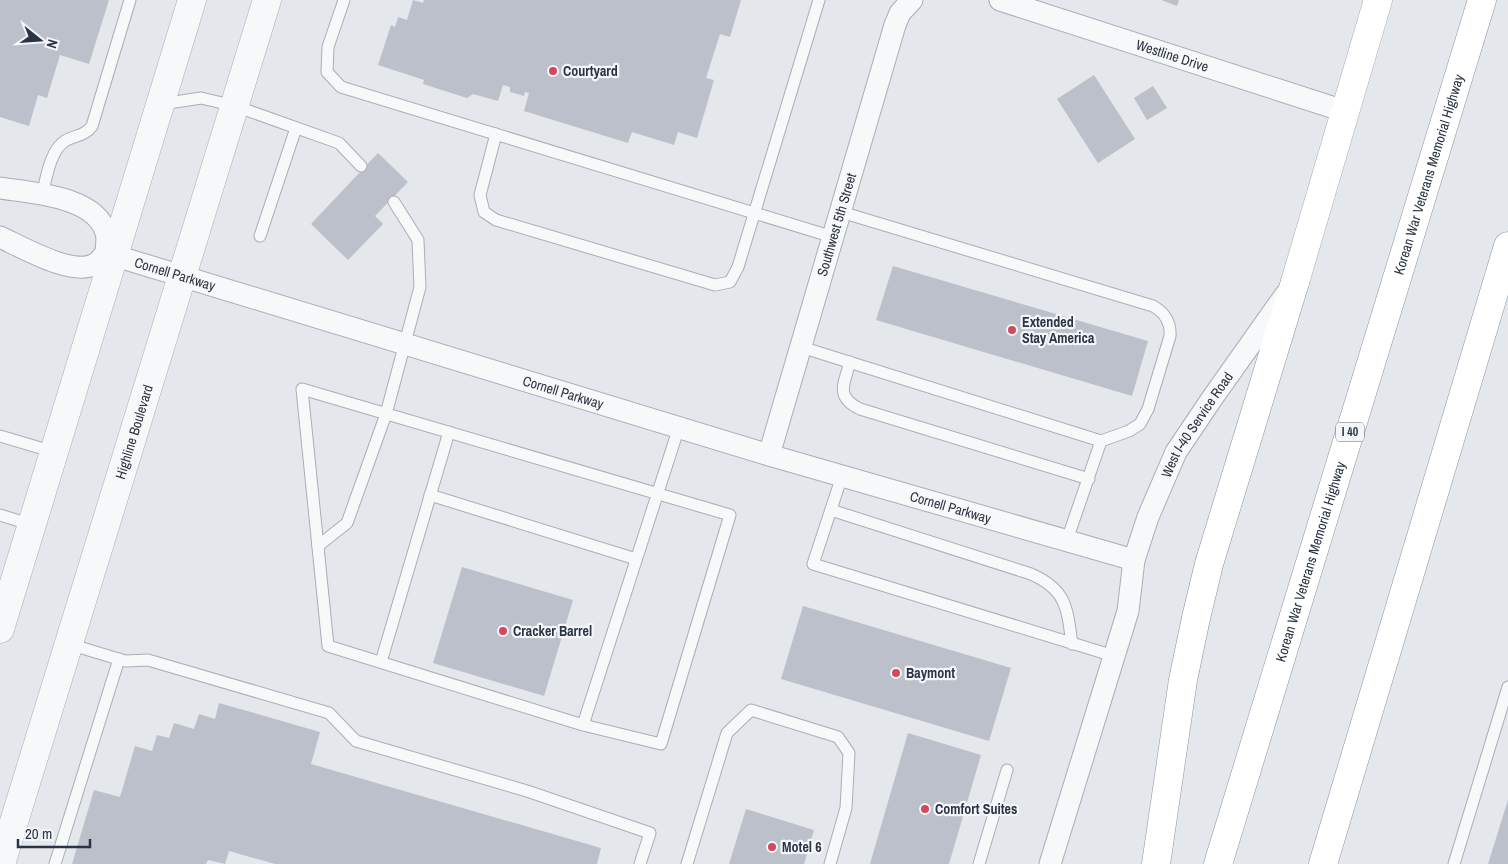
<svg xmlns="http://www.w3.org/2000/svg" width="1508" height="864" viewBox="0 0 1508 864" font-family="'Archivo Narrow',sans-serif">
  <style>
    .building { fill: #bbc0ca }
    .lines { fill: none; stroke-linecap: round; stroke-linejoin: round }
    .service-casing { stroke: #a9aeb7; stroke-width: 13 }
    .minor-casing { stroke: #a9aeb7; stroke-width: 23 }
    .tertiary-casing { stroke: #a9aeb7; stroke-width: 29 }
    .secondary-casing { stroke: #a9aeb7; stroke-width: 29 }
    .motorway-casing { stroke: #8b94a3; stroke-width: 29 }
    .service { stroke: #f7f8fa; stroke-width: 11 }
    .minor { stroke: #f7f8fa; stroke-width: 21 }
    .tertiary { stroke: #f7f8fa; stroke-width: 28 }
    .secondary { stroke: #fff; stroke-width: 28 }
    .motorway { stroke: #fff; stroke-width: 28 }
    .poi-dot { fill: #d1495b; stroke: #f4f6f9; stroke-width: 2 }
    .labels { text-anchor: middle; stroke-width: 4.5; stroke-linejoin: round; paint-order: stroke }
    .shield { fill: #f4f6f9; stroke: #676e7b; stroke-width: 1 }
    .shield-label { font-size: 12px; font-weight: bold; fill: #2b3445 }
    .street-label { font-size: 14px; fill: #2b3445; stroke: #f4f6f9 }
    .poi-label { font-size: 14px; font-weight: bold; fill: #2b3445; stroke: #f4f6f9; text-anchor: start }
  </style>
  <rect width="100%" height="100%" fill="#e4e7ec"/>
  <g class="building">
    <path d="M0 0H109L89 64 60 55 47 98 38 95 29 126 0 117Z"/>
    <path d="M413 0 423 3 424 0H741L730 37 720 34 706 78 714 80 697 138 678 132 674 145 632 132 628 143 524 111 529 93 525 92 524 96 510 92V87L503 85 498 101 473 94 467 98 423 84 424 80 378 65 391 25 395 27 398 17 407 20Z"/>
    <path d="M1161 0H1179L1177 6Z"/>
    <path d="M1094 75 1135 139 1098 163 1057 99Z"/>
    <path d="M1153 86 1167 108 1147 120 1134 98Z"/>
    <path d="M378 153 408 182 375 216 383 224 348 260 311 224Z"/>
    <path d="M893 266 1148 341 1132 396 876 320Z"/>
    <path d="M462 567 573 600 544 696 433 663Z"/>
    <path d="M803 606 1011 668 989 741 781 679Z"/>
    <path d="M219 703 320 732 311 764 601 848 597 864H275L229 851 225 864 208 860 206 864H72L94 790 120 797 135 746 152 751 157 735 169 738 174 723 194 729 199 714 215 719Z"/>
    <path d="M908 733 981 755 949 864H870Z"/>
    <path d="M1508 800V864H1488Z"/>
    <path d="M746 809 814 830 804 864H729Z"/>
  </g>
  <g class="lines">
    <g class="service-casing">
      <g id="service">
        <path d="M344 0 328 47 327 72 341 87 833 237"/>
        <path d="M162 104 201 98 235 106 339 143 361 166"/>
        <path d="M496 134 480 195 484 212 496 220 715 285 730 282 738 267 819 0"/>
        <path d="M42 195C46 180 50 150 65 141 75 135 85 136 92 126L130 0"/>
        <path d="M841 212 1153 306C1165 313 1171 322 1170 336L1148 409 1140 424 1129 431 1101 441 1067 540"/>
        <path d="M260 236 296 128"/>
        <path d="M801 347 1101 441"/>
        <path d="M850 362C844 384 835 397 860 409L1089 479"/>
        <path d="M0 436 54 452"/>
        <path d="M842 476 813 564 1114 656"/>
        <path d="M430 495 636 559"/>
        <path d="M831 510 1031 574C1067 590 1067 608 1072 644"/>
        <path d="M0 515 32 525"/>
        <path d="M318 546 347 523 386 414 420 287 418 240 394 202"/>
        <path d="M69 644 125 661 148 660 329 713 356 741 527 791 650 833 640 864"/>
        <path d="M381 662 449 432"/>
        <path d="M583 725 661 744 730 515 302 389 328 646 583 725C615 626 647 526 679 427"/>
        <path d="M55 864 119 659"/>
        <path d="M687 864 727 733 751 710 838 737 849 753 846 808 830 864"/>
        <path d="M979 864 1007 770"/>
        <path d="M1454 864 1508 687"/>
      </g>
    </g>
    <g class="minor-casing">
      <g id="minor">
        <path id="s1" d="M1000 0 1344 111"/>
        <path d="M0 188C32 193 96 196 106 233 108 239 106 247 106 253"/>
        <path d="M0 237C22 247 73 277 95 264 99 262 103 256 106 253"/>
        <path id="s2" d="M106 253 769 455 1134 560"/>
        <path id="s3" d="M769 455 895 25 900 13 912 0"/>
        <path id="s4" d="M1050 864 1128 611 1134 560 1148 517 1176 452 1213 397 1286 294"/>
      </g>
    </g>
    <g class="tertiary-casing">
      <g id="tertiary">
        <path d="M0 629 192 0"/>
        <path id="s5" d="M1 864 267 0"/>
      </g>
    </g>
    <g class="secondary-casing">
      <path id="secondary" d="M1295 282 1378 0"/>
    </g>
    <g class="motorway-casing">
      <g id="motorway">
        <path d="M1156 864 1183 680 1196 618 1209 564 1295 282"/>
        <path id="s6" d="M1218 864 1482 0"/>
        <path d="M1323 864 1508 246"/>
      </g>
    </g>
    <use href="#service" class="service"/>
    <use href="#minor" class="minor"/>
    <use href="#tertiary" class="tertiary"/>
    <use href="#secondary" class="secondary"/>
    <use href="#motorway" class="motorway"/>
  </g>
  <g class="poi-dot">
    <circle cx="553" cy="71" r="5"/>
    <circle cx="1012" cy="330" r="5"/>
    <circle cx="503" cy="631" r="5"/>
    <circle cx="896" cy="673" r="5"/>
    <circle cx="925" cy="809" r="5"/>
    <circle cx="772" cy="847" r="5"/>
  </g>
  <g class="labels">
    <rect class="shield" x="1336" y="422.5" width="28" height="19" rx="4"/>
    <g class="shield-label">
      <text x="1350" y="436">I 40</text>
    </g>
    <g class="street-label">
      <text dy="5" stroke="none"><textPath href="#s1" startOffset="181">Westline Drive</textPath></text>
      <text dy="5" stroke="none"><textPath href="#s6" startOffset="721">Korean War Veterans Memorial Highway</textPath></text>
      <text dy="5" stroke="none"><textPath href="#s3" startOffset="240">Southwest 5th Street</textPath></text>
      <text dy="5" stroke="none"><textPath href="#s2" startOffset="72">Cornell Parkway</textPath></text>
      <text dy="5" stroke="none"><textPath href="#s2" startOffset="478">Cornell Parkway</textPath></text>
      <text dy="5" stroke="none"><textPath href="#s4" startOffset="466">West I-40 Service Road</textPath></text>
      <text dy="5" stroke="none"><textPath href="#s5" startOffset="452">Highline Boulevard</textPath></text>
      <text dy="5" stroke="none"><textPath href="#s2" startOffset="882">Cornell Parkway</textPath></text>
      <text dy="5" stroke="none"><textPath href="#s6" startOffset="316">Korean War Veterans Memorial Highway</textPath></text>
    </g>
    <g class="poi-label">
      <text x="563" y="76">Courtyard</text>
      <text x="1022" y="327">Extended<tspan x="1022" dy="16">Stay America</tspan></text>
      <text x="513" y="636">Cracker Barrel</text>
      <text x="906" y="678">Baymont</text>
      <text x="935" y="814">Comfort Suites</text>
      <text x="782" y="852">Motel 6</text>
    </g>
  </g>
  <g transform="translate(40 40) rotate(107)" stroke="#f4f6f9" stroke-width="4" paint-order="stroke">
  <path d="M0-4L9 19L0 12L-9 19Z" fill="#2b3445"/>
  <text y="-8" font-size="14" font-weight="bold" text-anchor="middle" fill="#2b3445">N</text>
  </g>
  <path d="M18 839v8h72v-8" fill="none" stroke="#2b3445" stroke-width="2.5"/>
  <text x="25" y="839" font-size="15" fill="#2b3445" stroke="#f4f6f9" stroke-width="4" paint-order="stroke">20 m</text>
</svg>
